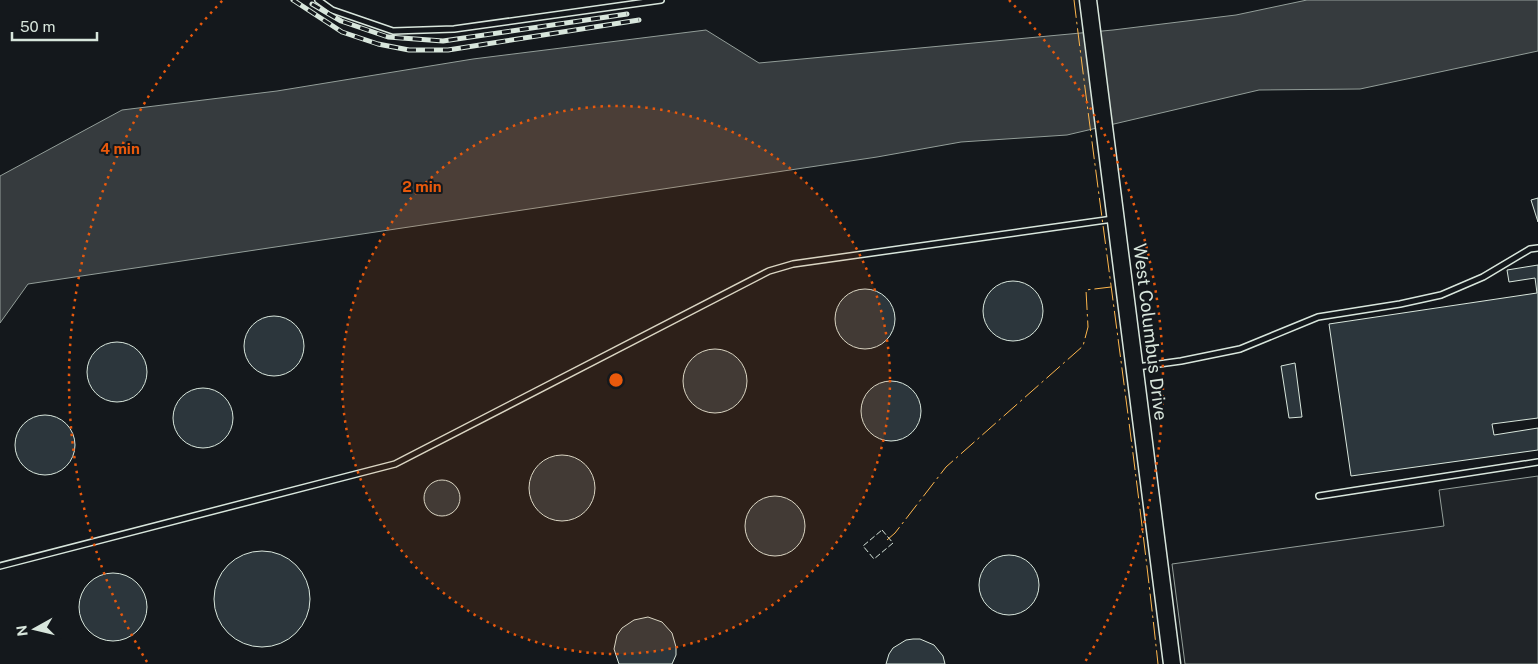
<svg xmlns="http://www.w3.org/2000/svg" width="1538" height="664" viewBox="0 0 1538 664" font-family="'Public Sans',sans-serif">
  <style>
    .green { fill: #202428; stroke: #939e99 }
    .water { fill: #363b3e; stroke: #939e99 }
    .building { fill: #2c363c; stroke: #d8e6dc }
    .lines { fill: none; stroke-linecap: round; stroke-linejoin: round }
    .lane-casing { stroke: #d8e6dc; stroke-width: 8 }
    .primary-casing { stroke: #d8e6dc; stroke-width: 19 }
    .lane { stroke: #14181c; stroke-width: 5 }
    .primary { stroke: #14181c; stroke-width: 16 }
    .rail-casing { stroke: #d8e6dc; stroke-width: 5 }
    .rail { stroke: #14181c; stroke-width: 3; stroke-dasharray: 9; stroke-linecap: butt }
    .fence { stroke: #d8e6dc; stroke-width: 1; stroke-dasharray: 6 2.5; stroke-linecap: butt }
    .power { stroke: #ffb74d; stroke-width: 1; stroke-dasharray: 18 4 2.5 4; stroke-linecap: butt }
    .ring { fill: none; stroke: #e8590c; stroke-width: 2.5; stroke-dasharray: 2.5 5 }
    .labels { text-anchor: middle; stroke-width: 4; stroke-linejoin: round; paint-order: stroke }
    .street-label { font-size: 18px; fill: #d8e6dc; stroke: #14181c }
    .centre { fill: #e8590c; stroke: #14181c; stroke-width: 2.5 }
    .ring-label { font-size: 15px; text-anchor: middle; font-weight: bold; fill: #e8590c; stroke: #14181c; stroke-width: 4; stroke-linejoin: round; paint-order: stroke }
  </style>
  <rect width="100%" height="100%" fill="#14181c"/>
  <path class="green" d="M1538 476V664H1185L1172 564 1444 526 1439 490Z"/>
  <path class="water" d="M1307 0H1538V51L1360 89 1259 90 1067 135 961 142 877 157 28 284 0 323V176L122 110 277 91 473 59 706 30 759 63 1113 30 1236 15Z"/>
  <g class="building">
    <path d="M1538 198V222L1531 200Z"/>
    <path d="M1538 265V418L1492 424 1494 435 1538 428V450L1351 476 1329 324 1537 293 1535 278 1509 282 1507 270Z"/>
    <circle cx="1013" cy="311" r="30"/>
    <circle cx="865" cy="319" r="30"/>
    <circle cx="274" cy="346" r="30"/>
    <circle cx="117" cy="372" r="30"/>
    <circle cx="715" cy="381" r="32"/>
    <path d="M1295 363 1302 417 1289 418 1281 366Z"/>
    <circle cx="891" cy="411" r="30"/>
    <circle cx="203" cy="418" r="30"/>
    <circle cx="45" cy="445" r="30"/>
    <circle cx="562" cy="488" r="33"/>
    <circle cx="442" cy="498" r="18"/>
    <circle cx="775" cy="526" r="30"/>
    <circle cx="262" cy="599" r="48"/>
    <circle cx="1009" cy="585" r="30"/>
    <circle cx="113" cy="607" r="34"/>
    <path d="M648 617 662 622 672 633 676 647V655L672 664H619L614 649 617 635 622 628 634 620Z"/>
    <path d="M913 639H920L934 645 943 656 945 664H886L889 654 893 648 906 640Z"/>
  </g>
  <g class="lines">
    <g class="lane-casing">
      <g id="lane">
        <path d="M318 0 332 10 393 31 454 29 661 0"/>
        <path d="M1137 367 1181 361 1240 349 1318 317 1400 304 1441 295 1483 277 1530 249 1538 248"/>
        <path d="M1319 496 1538 462"/>
        <path d="M0 566 395 464 769 271 793 264 1113 219"/>
      </g>
    </g>
    <g class="primary-casing">
      <path id="primary" d="M1088 0 1172 664"/>
    </g>
    <use href="#lane" class="lane"/>
    <use href="#primary" class="primary"/>
    <g class="rail-casing">
      <g id="rail">
        <path d="M293 0 342 32 378 44 409 50H448L639 20"/>
        <path d="M312 4 341 21 388 37 443 41 627 14"/>
      </g>
    </g>
    <use href="#rail" class="rail"/>
    <path class="fence" d="M882 530 893 543 874 559 863 546Z"/>
    <g class="power">
      <path d="M1074 0C1101 221 1134 442 1158 664"/>
      <path d="M887 540 895 533 946 467 1083 346 1088 327 1086 290 1111 287"/>
    </g>
  </g>
  <circle cx="616" cy="380" r="274" fill="#e8590c" fill-opacity=".12"/>
  <g class="ring">
    <circle cx="616" cy="380" r="274"/>
    <path d="M147 662A547 547 0 0 1 223 0M1009 0A547 547 0 0 1 1085 662"/>
  </g>
  <g class="labels">
    <g class="street-label">
      <text transform="translate(1150 332) rotate(83)" y="6">West Columbus Drive</text>
    </g>
  </g>
  <circle cx="616" cy="380" r="8" class="centre"/>
  <g class="ring-label">
    <text x="120" y="154">4 min</text>
    <text x="422" y="192">2 min</text>
  </g>
  <g transform="translate(35 629) rotate(262)" stroke="#14181c" stroke-width="4" paint-order="stroke">
  <path d="M0-4L9 19L0 12L-9 19Z" fill="#d8e6dc"/>
  <text y="-8" font-size="14" font-weight="bold" text-anchor="middle" fill="#d8e6dc">N</text>
  </g>
  <path d="M12 32v8h85v-8" fill="none" stroke="#d8e6dc" stroke-width="2.5"/>
  <text x="20" y="32" font-size="15" fill="#d8e6dc" stroke="#14181c" stroke-width="4" paint-order="stroke">50 m</text>
</svg>
